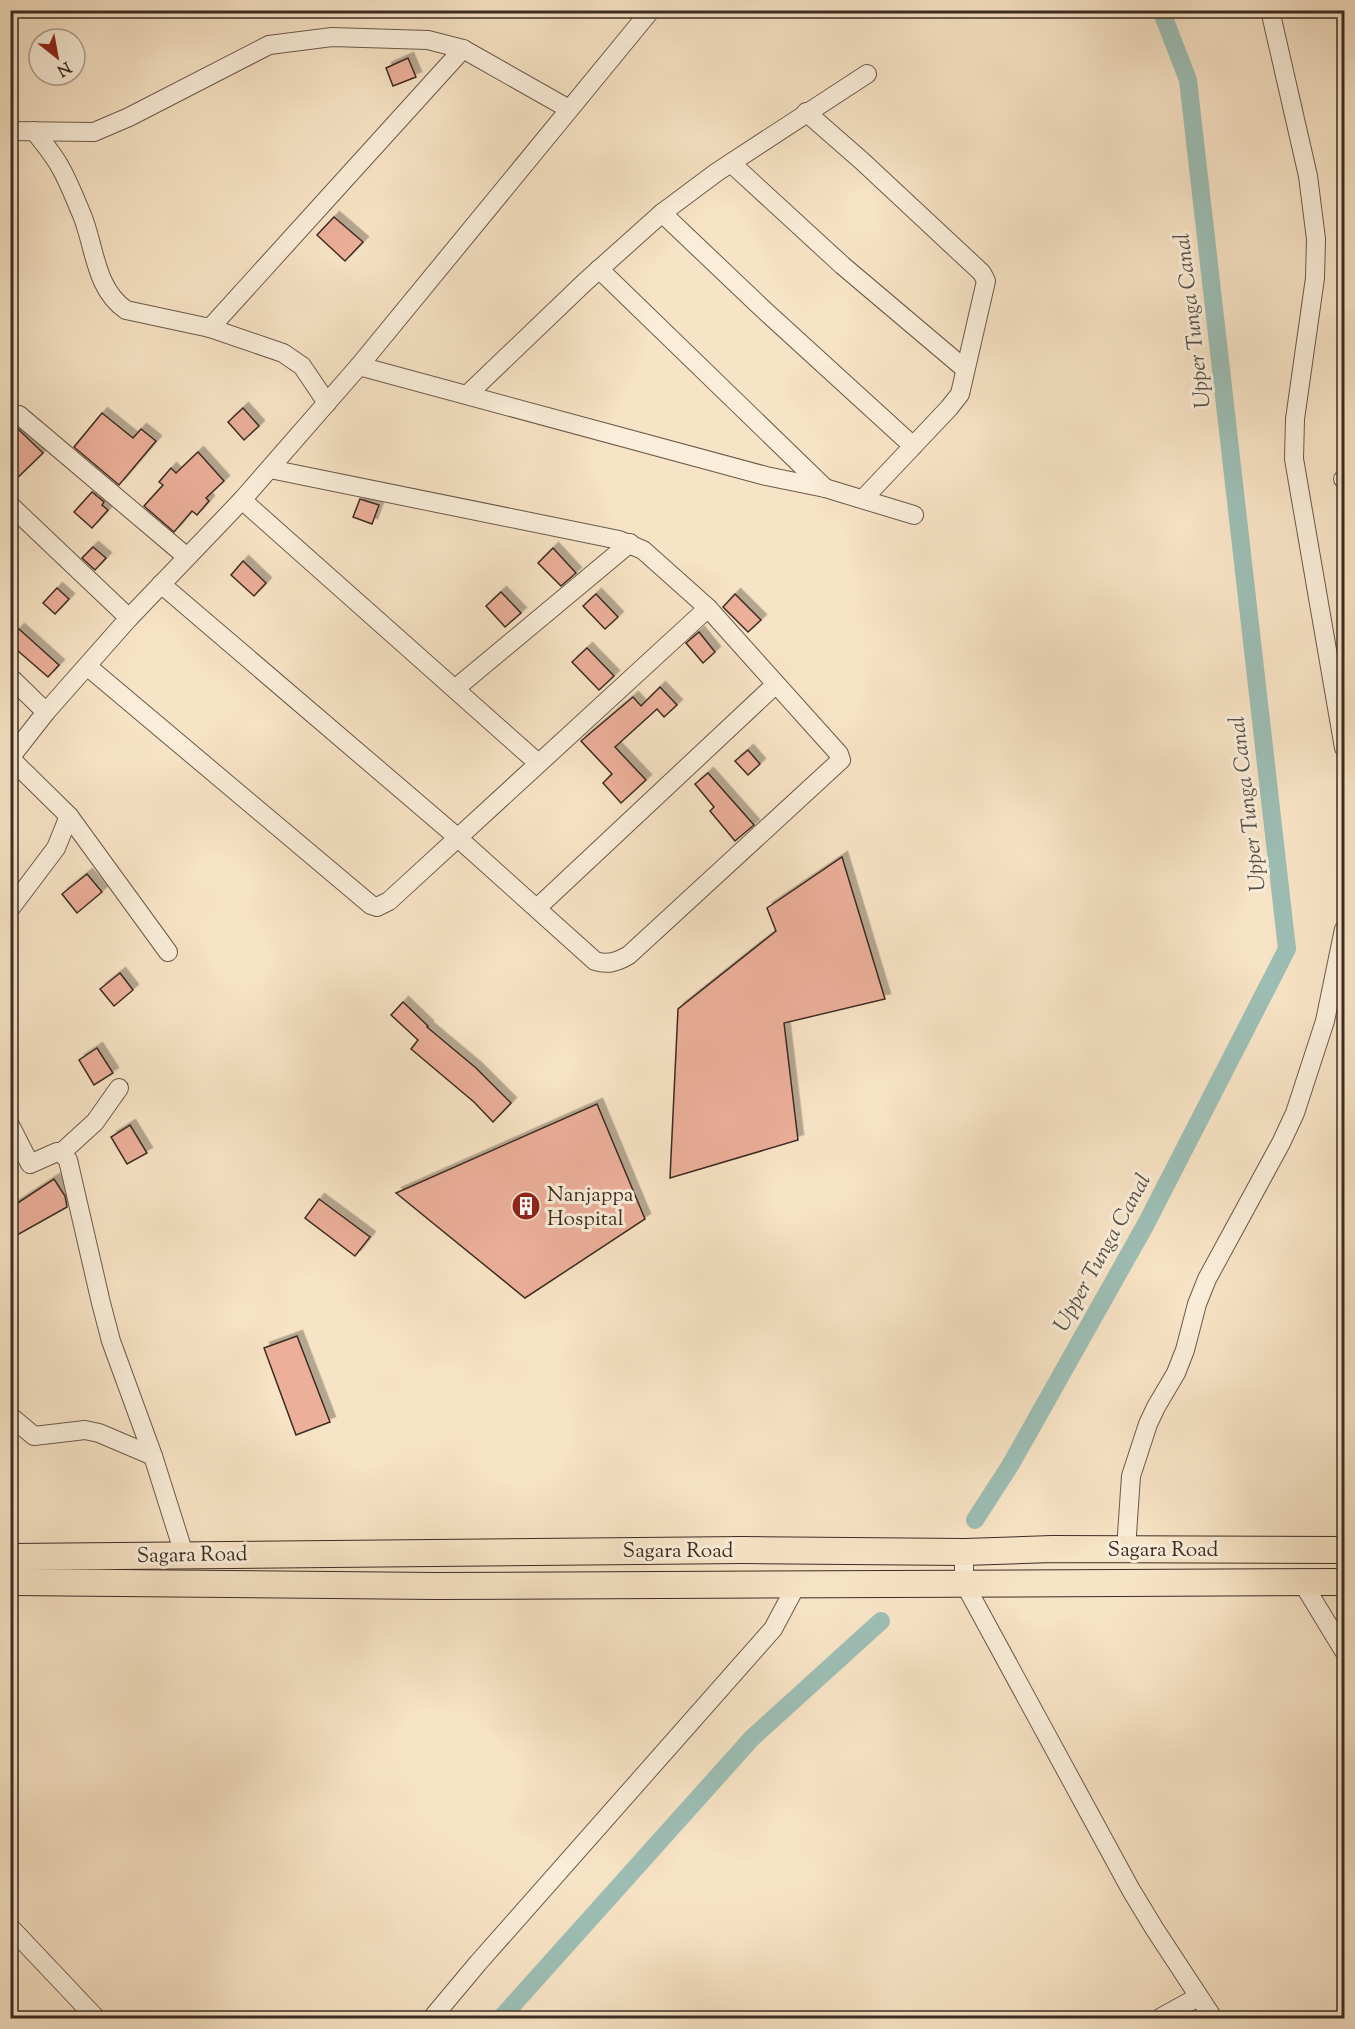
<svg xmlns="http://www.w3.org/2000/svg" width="1355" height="2029" viewBox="0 0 1355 2029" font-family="'Sorts Mill Goudy',serif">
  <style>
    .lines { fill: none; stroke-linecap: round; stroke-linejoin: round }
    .canal { stroke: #9dbeb5; stroke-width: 18 }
    .building { fill: #ecaf9a; stroke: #3c2c23; stroke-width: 1.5; filter: url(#shadow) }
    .minor-casing { stroke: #6b5a4c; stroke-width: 20 }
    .highway-casing { stroke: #3c2c23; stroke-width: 28 }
    .minor { stroke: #faedd9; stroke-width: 18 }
    .highway { stroke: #f7e3c5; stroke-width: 26 }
    .labels { text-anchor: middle; stroke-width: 6; stroke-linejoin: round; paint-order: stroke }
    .poi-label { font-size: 21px; fill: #3c2c23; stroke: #faedd9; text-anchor: start }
    .street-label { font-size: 21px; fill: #3c2c23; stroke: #faedd9 }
    .water-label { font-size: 22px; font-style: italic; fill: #545048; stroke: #faedd9 }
  </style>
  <defs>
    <filter id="shadow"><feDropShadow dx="5.5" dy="-5.5" stdDeviation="0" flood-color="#0004"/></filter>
  </defs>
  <rect width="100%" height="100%" fill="#f7e3c5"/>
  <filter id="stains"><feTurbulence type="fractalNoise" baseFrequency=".00333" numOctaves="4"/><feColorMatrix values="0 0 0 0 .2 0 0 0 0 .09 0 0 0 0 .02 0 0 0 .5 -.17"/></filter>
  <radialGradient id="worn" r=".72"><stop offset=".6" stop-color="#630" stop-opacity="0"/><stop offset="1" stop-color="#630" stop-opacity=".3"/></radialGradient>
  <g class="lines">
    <g class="canal">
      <path d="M975 1520 1011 1464 1146 1224 1287 949 1188 80 1161 10"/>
      <path d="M501 2018 752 1738 881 1621"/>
    </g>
  </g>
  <g class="building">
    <path d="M408 58 416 77 393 86 386 68Z"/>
    <path d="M334 217 363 242 345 261 317 235Z"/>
    <path d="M243 408 259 426 244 440 228 422Z"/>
    <path d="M102 413 133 438 141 429 156 441 119 485 74 447Z"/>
    <path d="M18 429 43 453 10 485V436Z"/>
    <path d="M198 452 224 481 206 498 209 501 197 515 192 511 174 532 144 506 163 485 159 482 171 468 176 473Z"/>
    <path d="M92 492 104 502 102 505 108 510 92 528 74 512Z"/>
    <path d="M360 499 379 505 372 524 353 517Z"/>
    <path d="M93 547 106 558 95 570 82 558Z"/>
    <path d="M553 548 576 573 561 586 538 563Z"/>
    <path d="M243 561 266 583 254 596 231 575Z"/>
    <path d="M57 588 69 599 55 614 43 603Z"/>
    <path d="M501 592 521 613 505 627 486 606Z"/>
    <path d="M596 594 618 617 605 629 583 606Z"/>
    <path d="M735 594 761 620 748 632 723 607Z"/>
    <path d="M19 629 59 665 48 677 10 644V638Z"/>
    <path d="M699 632 715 652 703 663 686 643Z"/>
    <path d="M587 648 614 676 599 690 572 662Z"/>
    <path d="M660 687 677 705 664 717 657 709 615 747 646 780 621 803 603 783 612 774 581 741 633 697 641 706Z"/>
    <path d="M748 750 760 764 748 775 735 761Z"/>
    <path d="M708 773 754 825 735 841 710 811 714 807 695 784Z"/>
    <path d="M842 857 885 999 784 1023 798 1140 670 1178 678 1009 776 931 767 908Z"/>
    <path d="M87 874 102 892 77 913 62 894Z"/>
    <path d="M120 973 133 990 114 1006 100 989Z"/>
    <path d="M403 1002 428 1026 427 1027 476 1068 511 1103 493 1122 474 1102 411 1049 418 1040 391 1015Z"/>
    <path d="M97 1048 113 1073 94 1085 79 1060Z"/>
    <path d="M597 1104 645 1219 525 1298 396 1193Z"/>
    <path d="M130 1125 147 1153 127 1164 111 1137Z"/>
    <path d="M54 1179 65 1196 67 1207 10 1239V1208Z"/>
    <path d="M319 1199 370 1237 355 1256 305 1218Z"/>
    <path d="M297 1336 330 1422 296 1435 264 1348Z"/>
  </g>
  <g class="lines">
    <g class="minor-casing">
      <g id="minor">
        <path d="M1270 10 1308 176 1316 239 1315 278 1295 419 1294 459 1344 748"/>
        <path d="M806 112 862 161 982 273 986 281 960 394 949 408 863 499"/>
        <path d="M10 131 94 132 129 117 269 45 332 37 428 40 463 49 569 109"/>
        <path d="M34 131C43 142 52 153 59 165 68 180 75 199 82 215 95 247 95 289 126 310L210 328 283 353 302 366 327 403"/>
        <path d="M731 163 842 265 965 369"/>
        <path d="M662 213 764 310 913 446"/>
        <path d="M599 269 825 488"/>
        <path d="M210 328 463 49"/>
        <path d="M359 366 766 476 825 488 914 515"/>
        <path d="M467 395 585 282 662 213 717 172 867 74"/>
        <path d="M19 415 187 557"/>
        <path d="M1343 479H1344"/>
        <path d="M242 500 538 763"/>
        <path d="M10 505 129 618"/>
        <path d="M161 584 457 837 595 961C608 965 617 962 629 955L841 760 839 754 708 608 643 550 619 540 270 469"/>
        <path d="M87 666 371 905 377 907 389 901 708 608"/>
        <path d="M10 677 46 712"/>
        <path d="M456 688 630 543"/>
        <path d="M537 908 776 684"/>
        <path d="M10 909 56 848 69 816"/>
        <path d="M168 952 69 816 10 758 46 712 129 618 242 500 359 366 651 10"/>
        <path d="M10 1125 30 1164 57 1152 61 1153 68 1160 101 1303 111 1341 153 1456 184 1554"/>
        <path d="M61 1153 95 1122 119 1088"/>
        <path d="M10 1416 34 1436 85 1430 99 1433 153 1456"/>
        <path d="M1126 1549 1131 1476 1148 1424 1156 1407 1176 1373 1185 1350 1197 1304 1207 1279 1281 1143 1295 1113 1325 1021 1344 929"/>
        <path d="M964 1552V1583L1131 1890 1154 1928 1213 2018"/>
        <path d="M1302 1582 1344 1651"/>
        <path d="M10 1927 96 2018"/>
        <path d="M432 2018 478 1963 773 1629 797 1584"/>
        <path d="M1160 2018 1198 1997"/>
      </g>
    </g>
    <g class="highway-casing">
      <g id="highway">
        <path d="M10 1557 743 1550 964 1552 1052 1549 1344 1550"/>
        <path d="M10 1582 435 1586 1344 1582"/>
      </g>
    </g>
    <use href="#minor" class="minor"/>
    <use href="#highway" class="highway"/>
  </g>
  <defs>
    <g id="building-disc" transform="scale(1.5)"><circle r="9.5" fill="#8f2418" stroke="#faedd9"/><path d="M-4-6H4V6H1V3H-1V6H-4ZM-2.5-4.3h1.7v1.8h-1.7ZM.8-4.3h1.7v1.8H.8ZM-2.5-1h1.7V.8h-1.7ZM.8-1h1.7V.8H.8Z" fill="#fff"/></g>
  </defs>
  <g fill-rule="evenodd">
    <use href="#building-disc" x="526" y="1206"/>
  </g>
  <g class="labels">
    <g class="poi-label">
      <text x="547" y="1201">Nanjappa<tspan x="547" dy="24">Hospital</tspan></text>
    </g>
    <g class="street-label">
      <text x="1163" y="1556">Sagara Road</text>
      <text x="678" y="1557">Sagara Road</text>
      <text transform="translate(192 1554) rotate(-1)" y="7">Sagara Road</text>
    </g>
    <g class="water-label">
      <text transform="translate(1191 321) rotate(-97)" y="8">Upper Tunga Canal</text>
      <text transform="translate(1246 804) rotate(-97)" y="8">Upper Tunga Canal</text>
      <text transform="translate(1101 1252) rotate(-61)" y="8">Upper Tunga Canal</text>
    </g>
  </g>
  <rect width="1355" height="2029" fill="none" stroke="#f7e3c5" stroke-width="36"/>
  <rect x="12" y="12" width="1331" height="2005" fill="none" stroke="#3c2c23" stroke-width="3"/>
  <rect x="18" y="18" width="1319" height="1993" fill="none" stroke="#3c2c23" stroke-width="1.5"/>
  <g transform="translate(57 57) rotate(149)"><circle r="28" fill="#faedd9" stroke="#aea090" stroke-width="1.5"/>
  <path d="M0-4.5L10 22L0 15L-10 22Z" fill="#8f2418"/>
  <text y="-9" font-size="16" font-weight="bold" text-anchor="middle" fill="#3c2c23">N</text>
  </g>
  <rect width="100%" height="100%" filter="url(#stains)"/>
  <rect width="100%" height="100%" fill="url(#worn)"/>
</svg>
